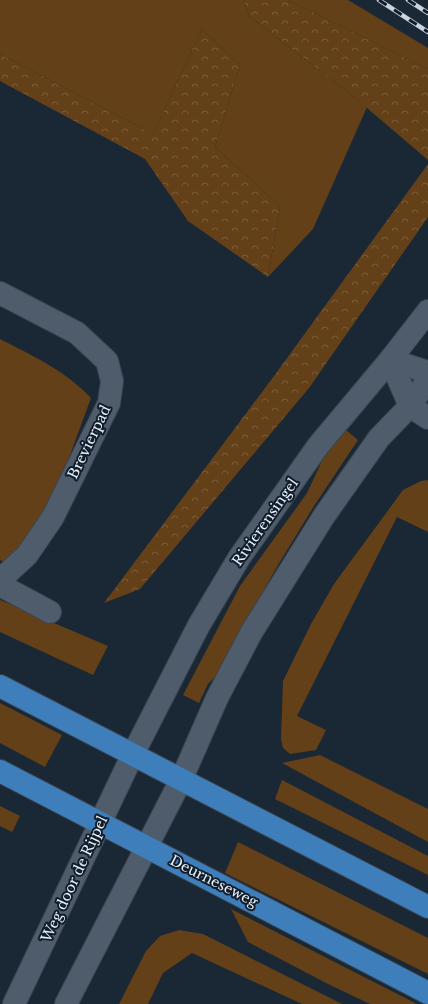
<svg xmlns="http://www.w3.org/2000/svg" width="428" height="1004" viewBox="0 0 428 1004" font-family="'Libre Baskerville',serif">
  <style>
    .grass { fill: #634018 }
    .forest { fill: url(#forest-crowns) }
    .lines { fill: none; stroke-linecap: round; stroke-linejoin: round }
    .minor-casing { stroke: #3b4550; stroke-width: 24 }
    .tertiary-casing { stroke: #3b4550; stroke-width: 24 }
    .primary-casing { stroke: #3b4550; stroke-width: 24 }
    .minor { stroke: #4e5c6c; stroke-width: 22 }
    .tertiary { stroke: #4e5c6c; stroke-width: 22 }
    .primary { stroke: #3e7eba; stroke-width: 22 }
    .rail-casing { stroke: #cad3dc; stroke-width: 4.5 }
    .rail { stroke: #111d2a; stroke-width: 3; stroke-dasharray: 9; stroke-linecap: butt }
    .labels { text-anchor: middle; stroke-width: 4; stroke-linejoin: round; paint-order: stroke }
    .street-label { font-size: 14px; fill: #e8f0f9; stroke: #111d2a }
  </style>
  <defs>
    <pattern id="forest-crowns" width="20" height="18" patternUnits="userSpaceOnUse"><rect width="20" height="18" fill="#634018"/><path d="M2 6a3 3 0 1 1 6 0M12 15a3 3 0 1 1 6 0" fill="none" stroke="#795c3a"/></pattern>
  </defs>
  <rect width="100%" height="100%" fill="#1a2734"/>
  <g class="grass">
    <path d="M0 0H244L249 16 367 107 313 229 268 277 280 206 215 147 240 65 202 29 153 134 0 54Z"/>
    <path d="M288 0H348L428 48V69Z"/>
    <path d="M0 339C33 356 66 371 91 398L27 572 0 560Z"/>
    <path d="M346 430 358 440 314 506 278 565 215 677 208 684 199 703 183 695 240 586 307 493 328 448Z"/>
    <path d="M428 480V532L397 517 297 716 326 730 316 750 290 754 283 748 281 739 283 681 311 624 334 584 403 490 421 481Z"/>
    <path d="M0 600 108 646 93 675 0 632Z"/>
    <path d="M0 703 62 735 45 767 0 743Z"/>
    <path d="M320 755 428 809V842L282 763Z"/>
    <path d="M282 780 428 856V875L275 799Z"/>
    <path d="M0 806 20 816 12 832 0 826Z"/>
    <path d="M238 842 428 938V974L225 873Z"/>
    <path d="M231 909 417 1004H370L328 984 248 942Z"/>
    <path d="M179 930 203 934 342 1004H302L192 953 163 973 148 1004H119L146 951 160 936Z"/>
  </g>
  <g class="forest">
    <path d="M244 0H288L428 69V160L354 97 249 16Z"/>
    <path d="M202 29 240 65 215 147 280 206 268 277 188 221 145 159 0 81V54L153 134Z"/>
    <path d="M428 164V217L309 388 140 589 104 603 274 376Z"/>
  </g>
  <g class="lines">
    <g class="minor-casing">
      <g id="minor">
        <path d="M0 293 77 333 107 361 112 381 109 403 53 517 27 555 0 580"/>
        <path d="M390 360 410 406 428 418"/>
        <path d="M390 360 428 372"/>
        <path d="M0 585 50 612"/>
      </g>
    </g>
    <g class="tertiary-casing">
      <g id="tertiary">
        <path d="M14 1004 133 754 199 625 239 558 318 446 390 360 428 311"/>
        <path d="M66 1004 182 778 217 698 251 633 324 516 379 438 410 406 428 379"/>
      </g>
    </g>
    <g class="primary-casing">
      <g id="primary">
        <path d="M0 686 428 907"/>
        <path d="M0 771 428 993"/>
      </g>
    </g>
    <use href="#minor" class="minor"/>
    <use href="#tertiary" class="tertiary"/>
    <use href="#primary" class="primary"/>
    <g class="rail-casing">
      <g id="rail">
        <path d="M379 0 428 32"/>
        <path d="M408 0 428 13"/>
      </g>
    </g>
    <use href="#rail" class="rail"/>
  </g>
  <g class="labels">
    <g class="street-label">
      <text transform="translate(89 442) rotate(-64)" y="5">Brevierpad</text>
      <text transform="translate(265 522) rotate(-55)" y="5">Rivierensingel</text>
      <text transform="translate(74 879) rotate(-65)" y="5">Weg door de Rijpel</text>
      <text transform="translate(214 881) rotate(27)" y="5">Deurneseweg</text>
    </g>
  </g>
</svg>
